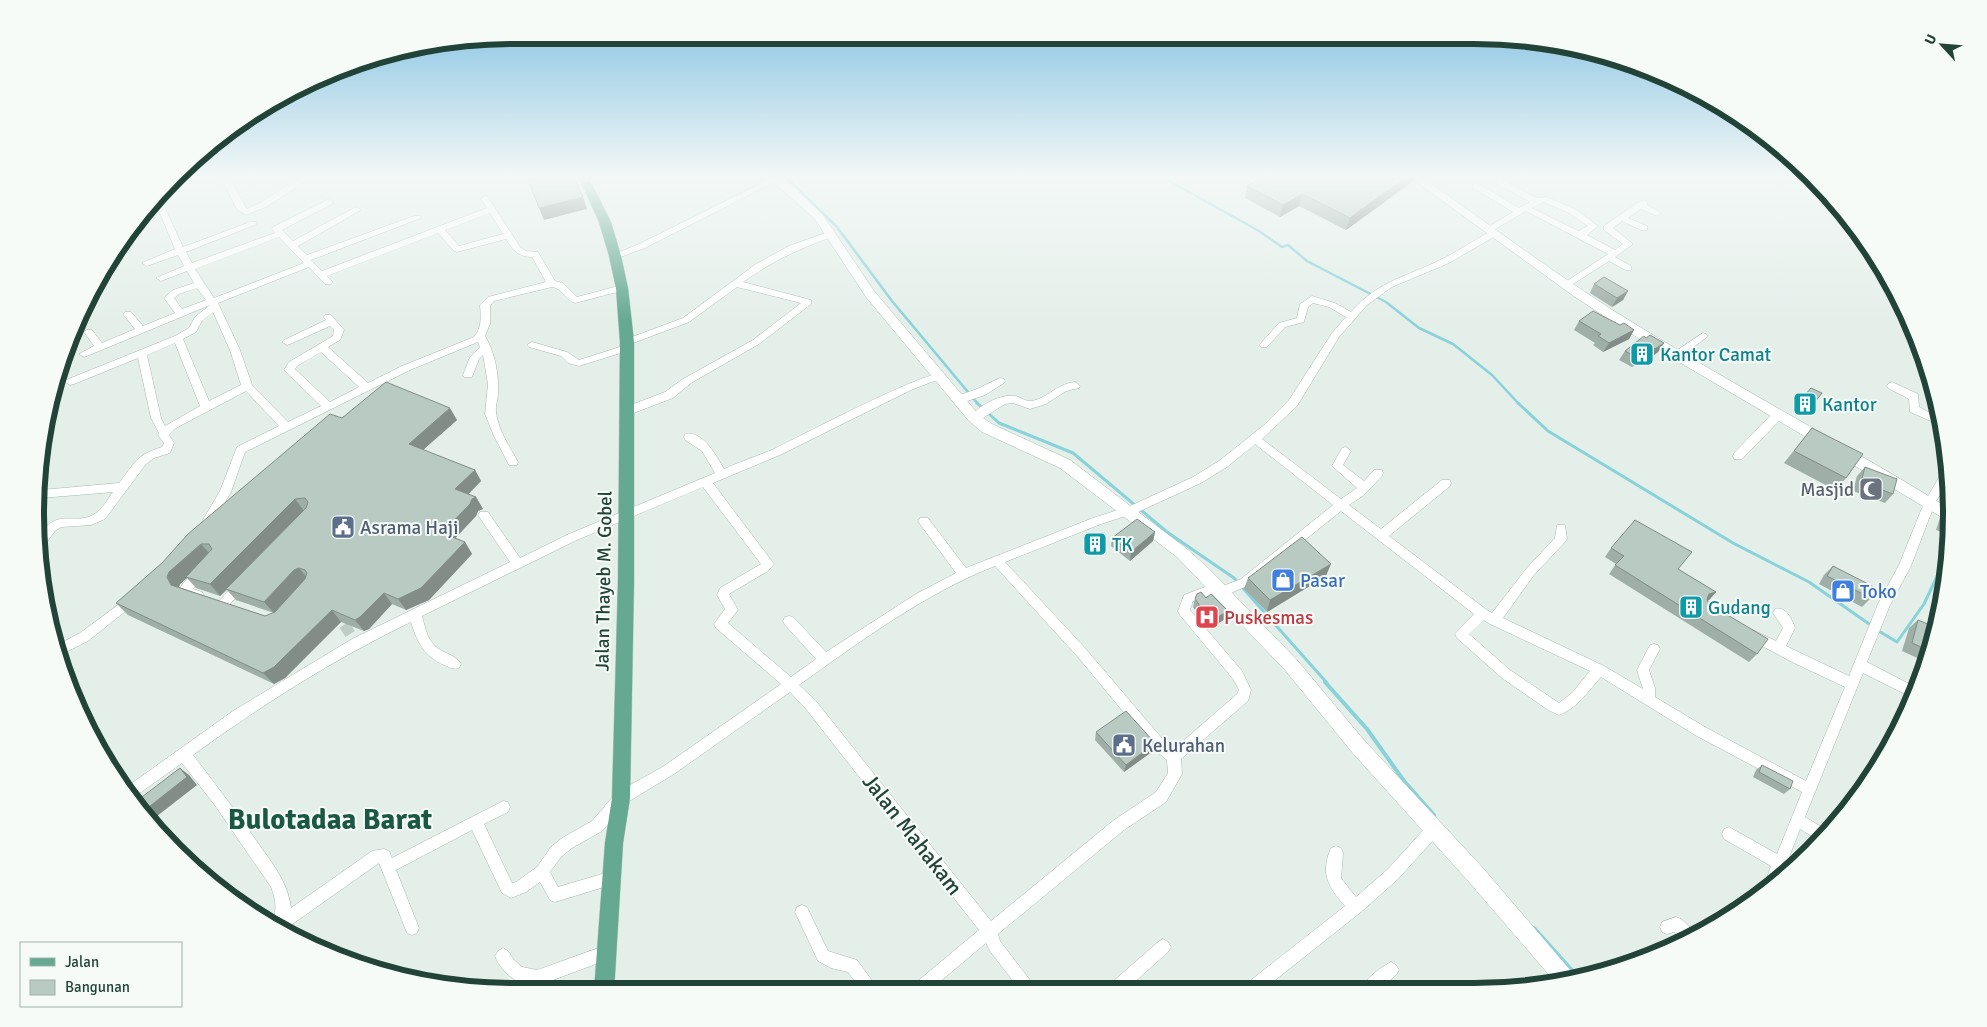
<svg xmlns="http://www.w3.org/2000/svg" width="1987" height="1027" viewBox="0 0 1987 1027" font-family="Signika,sans-serif">
  <style>
    .lines { fill: none; stroke-linecap: round; stroke-linejoin: round }
    .stream-far2 { stroke: #88d2d9; stroke-width: 2.5 }
    .stream-far1 { stroke: #88d2d9; stroke-width: 3 }
    .stream { stroke: #88d2d9; stroke-width: 4 }
    .street-tunnel { stroke: #becdc6; stroke-width: 11; stroke-dasharray: 11 5.5; stroke-linecap: butt }
    .street-casing { stroke: #a7b8b1; stroke-width: 1 }
    .secondary-casing { stroke: #a2bcb1; stroke-width: 1 }
    .primary-casing { stroke: #c1cac7; stroke-width: 1 }
    .street { fill: #fff; fill-rule: evenodd }
    .secondary { fill: #fff; fill-rule: evenodd }
    .primary { fill: #65a992; fill-rule: evenodd }
    .wall { fill: #9faea7; fill-rule: evenodd }
    .shaded-wall { fill: #828d88 }
    .building { fill: #b9cac2; stroke: #828d88; fill-rule: evenodd }
    .labels { text-anchor: middle; stroke-width: 4; stroke-linejoin: round; paint-order: stroke }
    .culture-label { font-size: 19px; fill: #0d838f; stroke: #f6fbf8; text-anchor: start }
    .worship-label { font-size: 19px; fill: #5b616d; stroke: #f6fbf8; text-anchor: end }
    .service-label { font-size: 19px; fill: #4e5e75; stroke: #f6fbf8; text-anchor: start }
    .shop-label { font-size: 19px; fill: #366cbe; stroke: #f6fbf8; text-anchor: start }
    .street-label { font-size: 19px; fill: #224338; stroke: #f6fbf8 }
    .health-label { font-size: 19px; fill: #be3a42; stroke: #f6fbf8; text-anchor: start }
    .near-street-label { font-size: 22px; fill: #224338; stroke: #f6fbf8 }
    .near-district-label { font-size: 29px; font-weight: bold; fill: #1b5844; stroke: #f6fbf8 }
    .rim { fill: none; stroke: #224338; stroke-width: 6 }
  </style>
  <rect width="100%" height="100%" fill="#e5efea"/>
  <g class="lines">
    <g class="stream-far2">
      <path d="M787 178 837 227 892 301 978 404"/>
      <path d="M1164 178 1259 231 1282 247 1288 245 1307 261 1386 302 1419 328 1453 344 1492 375 1519 404"/>
    </g>
    <g class="stream-far1">
      <path d="M977 403 999 423 1073 453 1167 532 1234 578 1327 683"/>
      <path d="M1518 403 1548 431 1733 543 1809 582 1872 626"/>
      <path d="M1877 630 1897 642 1924 604 1941 568 1947 570"/>
    </g>
    <g class="stream">
      <path d="M1325 682 1367 729 1404 781 1434 815"/>
      <path d="M1534 928 1578 977"/>
    </g>
    <path class="street-tunnel" d="M335 611 356 643"/>
    <g class="street-casing">
      <g id="street">
        <path d="M221 178H229L247 209 260 203 295 180 300 178H310L266 207 246 215 237 209Z"/>
        <path d="M596 178H608L587 186 583 183Z"/>
        <path d="M772 178 780 179 645 248 615 259 610 256 639 244Z"/>
        <path d="M1501 179 1537 198 1547 197 1575 209 1598 226 1587 235 1615 250 1623 244 1604 230V226L1637 203 1644 200 1648 203 1647 205 1661 213 1657 216 1641 209 1628 218 1647 226V230H1641L1622 221 1613 228 1633 244 1615 257 1631 266V270H1625L1609 261 1567 288 1562 285 1564 283 1608 254 1526 211 1492 231H1497V235L1449 263 1392 287 1367 305 1339 337 1297 406 1262 439 1341 499 1357 488 1332 466 1342 448 1346 447 1351 451 1343 465 1364 481 1374 470H1382L1383 473 1382 476 1364 495 1349 505 1381 529 1442 480H1450L1451 483 1450 486 1389 536 1487 610 1492 613 1526 569 1555 538 1557 525H1565L1567 539 1565 542 1534 575 1503 618 1604 666 1643 689 1637 670 1650 645 1654 644 1658 645 1660 649 1649 670 1655 688V697L1705 727 1806 781 1845 687 1794 663 1749 639 1747 635 1749 631 1753 630 1776 641 1783 628 1773 613 1775 609C1786 606 1792 619 1795 628L1786 646 1849 676 1878 604 1899 565 1924 503 1945 467 1948 466 1949 480 1935 503 1911 566 1890 605 1867 662 1917 688 1913 698 1863 673 1805 817 1830 832 1820 841 1800 829 1783 873 1767 887 1765 883 1771 866 1724 839 1722 834 1724 829 1729 827 1777 854 1802 792 1695 735 1601 677C1587 692 1579 707 1559 715L1548 710 1502 678 1457 638 1455 634 1474 614 1341 511 1249 585 1222 597 1216 593 1193 601 1190 610 1242 671 1251 690 1248 701 1181 759 1182 774 1166 802 1124 830 998 934 1000 941 1033 984 1036 989H1019L990 951 986 943 930 990H910L913 985 979 930 806 709 790 692 674 774 626 803 602 831 572 848 561 857 550 872 558 887 612 871 617 873 619 878 617 883 555 902 550 900 540 882 526 892 511 898 502 893 472 830 396 870 419 928 417 933 412 935 407 933 379 863 284 930 273 922C277 908 276 900 271 887L214 804 182 763 137 795 135 796 128 786 233 711 352 639 510 562 480 518 478 515 480 512H488L520 558 569 534 715 473 702 451 685 440 684 437 685 434C703 430 717 457 724 469 740 462 757 456 774 449 797 438 926 370 942 374L943 376 942 378 911 390 780 455 713 483 774 564 768 571 729 594 738 610 728 623 791 677 816 659 785 625 783 621 785 617 789 616 793 617 826 652 916 594 956 573 920 524 918 521 920 518H928L966 568 1093 518 1130 506 1193 477 1219 461 1264 425 1289 400 1332 333 1346 317 1329 307 1313 303 1308 307 1304 322 1285 327 1267 347H1261L1259 345 1261 343 1279 323 1297 318 1300 304 1312 296 1335 303 1351 312C1380 279 1408 277 1444 258 1460 250 1475 240 1491 231L1485 229 1513 212 1473 188V184H1479L1519 208 1530 202 1498 184 1497 182ZM1543 202 1569 213 1588 226 1578 231 1532 208ZM1255 444 1333 505 1241 579 1223 586 1218 582 1184 595 1178 611 1180 615 1233 679 1239 690 1237 694 1174 749 1165 742 1085 648 1005 562 1101 524 1138 512 1201 483 1227 467ZM703 487 761 564 720 588 717 595 725 609 714 624 716 628 781 684 664 766 616 793 592 821 562 838 551 847 537 867 516 882 512 883 484 824 508 812 510 807 508 802 503 801 392 858 389 851 384 849 372 851 291 908C288 880 268 858 253 836 234 809 214 782 193 755 262 705 334 659 411 622 417 642 424 656 444 665 450 667 453 670 459 668L461 664C457 655 442 653 435 646 427 638 425 627 422 616L577 540ZM995 566 1077 656 1155 750 1167 760 1168 773 1156 792 1114 820 991 921 816 701 799 685C861 641 924 594 995 566ZM1484 620 1490 624 1590 671 1572 693 1559 703 1510 670 1469 634Z"/>
        <path d="M485 196 488 197 520 247 526 251 538 252 555 281 563 283 577 297 622 285 627 288 625 290 575 303C566 300 562 288 552 287L494 301 490 306V324L485 336C495 353 499 374 498 393 498 400 495 406 496 412 498 430 510 447 518 462L517 465H509L494 436 485 414 488 384 483 355 479 359 472 377H464L463 375 470 357 480 347 478 342 410 370 245 452 231 492 211 526H203L201 523 220 491 237 447 279 426 246 391 176 428 169 435 174 443 170 453 154 458 146 464 105 519 91 525 61 527 55 531 49 539 41 554 38 555C36 545 36 538 43 530 60 509 78 526 96 513 103 509 108 498 113 492L41 498V490L119 483C135 463 136 455 162 447L164 443 158 435 159 433 151 418 138 358 74 384 70 385 65 382 66 380 175 336 189 328 195 317 210 305 87 356 84 357 79 354 94 346 84 332 86 330H92L102 343 135 329 123 314 125 312H131L143 326 175 313 164 298 173 290 194 283 187 271 161 281 156 278 184 266 178 255 147 266 142 263 175 249 156 204 161 199 183 247 250 222H256L257 224 186 252 192 263 275 233 272 229 273 227 329 199 332 200V204L282 230 293 241 354 208 357 207 361 210 298 246 307 255 414 216H420L421 218 311 260 322 271 487 208 481 199ZM490 213 503 234 459 246 445 230ZM438 233 454 251 457 252 506 239C513 250 518 257 532 257L546 282 488 297 480 305C481 316 482 328 474 337L402 366 368 383 328 347 340 340 344 330 331 315H325L323 317 326 320 284 340 282 342 287 345 290 344 330 326 334 330 333 336 289 362 284 370 321 406 288 422 252 385 240 350 218 303 309 267 325 284H331L333 282 327 276ZM279 237 304 263 214 298 195 269ZM197 288 206 300 182 309 174 298 179 294ZM213 312 230 350 241 385 209 401 183 339 196 332 202 321ZM175 343 200 406 165 426 161 418 147 355ZM321 352 359 387 330 402 295 369 297 366Z"/>
        <path d="M831 231 835 234 834 236C801 248 772 261 743 282L811 300V304L759 344 691 383 673 398 631 414 627 415 622 411 623 408 665 392 683 379 753 340 801 303 737 287 689 322 628 345 632 348 630 350 579 366 568 363 561 356 529 347 527 345 532 342 567 352 579 360 626 345 622 342 624 340 683 318 756 264 789 246Z"/>
        <path d="M1703 333 1706 334 1708 336 1706 338 1679 357H1673L1671 355 1673 353Z"/>
        <path d="M1000 378 1004 379 1005 381 1004 383 985 395 958 404 953 400 954 397 977 389Z"/>
        <path d="M1075 382 1080 386 1079 388 1066 391 1046 404 1030 409 1013 403 1005 404 978 421 974 422 969 418C977 407 999 394 1014 396 1020 396 1025 402 1032 401 1048 398 1056 384 1075 382Z"/>
        <path d="M1892 382 1918 394 1919 407 1940 418 1942 426 1910 412 1909 399 1888 388 1887 386 1888 384Z"/>
        <path d="M1778 411 1782 412 1783 415 1782 418 1742 459H1734L1733 456 1734 453 1774 412Z"/>
        <path d="M202 568 206 570 208 573 193 589 202 592 204 595 202 598 198 600 184 595 180 588C184 581 194 571 202 568Z"/>
        <path d="M242 579 246 581 248 584 246 587 227 607 223 609 219 607 217 604 219 601 238 581Z"/>
        <path d="M133 594 137 596 139 599 137 602 88 641 58 656 55 646 80 633Z"/>
        <path d="M1433 823 1438 825 1440 830 1438 835 1398 879 1361 912 1264 989H1243L1246 984 1345 906C1328 887 1320 873 1331 848L1336 846 1341 848 1343 853 1341 878 1356 897 1388 869 1428 825Z"/>
        <path d="M802 905 807 907 828 951 857 960 879 990H861L848 972 831 968 818 961 795 912 797 907Z"/>
        <path d="M1676 917 1681 919 1697 934 1684 941 1674 932 1667 934 1662 932 1660 927 1662 922Z"/>
        <path d="M1163 939 1168 942 1171 947 1168 952 1127 989H1107L1110 984 1158 942Z"/>
        <path d="M607 945 612 948 615 953 612 958 537 986C517 984 503 975 495 956L498 951 503 948 508 951 514 960 522 967 537 970Z"/>
        <path d="M1391 962 1396 965 1399 970 1396 975 1381 988H1362C1366 978 1381 967 1391 962Z"/>
      </g>
    </g>
    <g class="secondary-casing">
      <g id="secondary">
        <path d="M769 178H781L792 185 823 215 874 291 979 415 992 424 1070 460 1187 549 1208 568 1297 660 1363 739 1483 868 1576 977 1556 983 1469 882 1351 751 1285 670 1177 557 1060 468 982 432 969 421 866 297 815 219Z"/>
        <path d="M1411 178H1423C1495 228 1565 282 1640 327 1742 390 1848 446 1950 509V522L1630 333 1575 297Z"/>
      </g>
    </g>
    <g class="primary-casing">
      <path id="primary" d="M579 178H589L611 222 621 256 628 288 634 342V581L630 798 623 843 614 991H594L605 843 612 798 618 581 620 342 616 288 609 256 599 222Z"/>
    </g>
    <use href="#street" class="street"/>
    <use href="#secondary" class="secondary"/>
    <use href="#primary" class="primary"/>
  </g>
  <g class="wall">
    <path d="M1412 182 1346 230 1299 206 1280 217 1245 198 1247 186Z"/>
    <path d="M1594 284 1628 291 1623 300 1612 307 1590 293Z"/>
    <path d="M1579 321 1620 325 1634 330 1629 339 1603 352 1593 345 1595 343 1574 330Z"/>
    <path d="M1646 338 1664 343 1658 352 1650 358 1646 356 1632 367 1619 360 1625 351Z"/>
    <path d="M1822 393 1805 414 1794 408 1799 402Z"/>
    <path d="M342 418 457 420 423 450 475 470 481 481 468 494 476 497 483 509 478 511 476 516 455 538 465 542 472 554 429 600 406 610 392 604 369 629 364 631 341 622 285 678 274 684 128 615 116 603ZM187 578 196 588 220 596 227 590 236 600 274 613 265 616 179 587 180 584Z"/>
    <path d="M1812 428 1846 478 1835 490 1784 463Z"/>
    <path d="M1865 467 1893 494 1885 503 1853 491 1857 476Z"/>
    <path d="M1947 513 1950 528 1944 533 1936 530 1940 518Z"/>
    <path d="M1155 532 1153 541 1130 561 1111 546 1112 538Z"/>
    <path d="M1611 548 1678 569 1716 592 1709 600 1708 601 1709 604 1757 654 1749 662 1609 574 1616 564 1605 557Z"/>
    <path d="M1833 566 1871 598 1862 607 1819 584 1824 575Z"/>
    <path d="M1326 576 1267 612 1244 589 1248 578Z"/>
    <path d="M1206 598 1228 611 1225 619 1209 629 1193 607 1195 599Z"/>
    <path d="M1918 620 1936 638 1926 662 1902 651 1909 628Z"/>
    <path d="M1096 732 1155 743 1153 751 1124 772 1095 740Z"/>
    <path d="M1762 765 1790 789 1784 794 1753 777 1756 770Z"/>
  </g>
  <g class="shaded-wall">
    <path d="M1405 178H1414L1412 182 1346 230 1350 218Z"/>
    <path d="M1302 194 1299 206 1280 217 1283 205Z"/>
    <path d="M583 197 587 209 544 220 539 208Z"/>
    <path d="M1628 291 1623 300 1612 307 1617 298Z"/>
    <path d="M1634 330 1629 339 1603 352 1609 343Z"/>
    <path d="M1664 343 1658 352 1650 358 1655 349Z"/>
    <path d="M1652 347 1646 356 1632 367 1637 358Z"/>
    <path d="M450 408 457 420 416 456 409 444Z"/>
    <path d="M475 470 481 481 462 501 455 489Z"/>
    <path d="M476 497 483 509 478 511 476 516 449 545 442 533 472 499Z"/>
    <path d="M295 499 304 511 220 596 210 584Z"/>
    <path d="M1155 532 1153 541 1130 561 1131 552Z"/>
    <path d="M465 542 472 554 429 600 406 610 398 599Z"/>
    <path d="M201 544 211 555 186 577 187 578 180 584 178 589 171 585 167 577 169 572Z"/>
    <path d="M1331 564 1326 576 1267 612 1270 600Z"/>
    <path d="M299 568 308 579 274 613 264 602 294 570Z"/>
    <path d="M1716 592 1709 600 1701 602 1709 594Z"/>
    <path d="M384 593 392 604 369 629 364 631 355 620Z"/>
    <path d="M332 610 341 622 285 678 274 684 263 673Z"/>
    <path d="M1228 611 1225 619 1209 629 1211 621Z"/>
    <path d="M1155 743 1153 751 1124 772 1126 765Z"/>
    <path d="M180 768 189 775 197 785 152 820 145 810Z"/>
  </g>
  <g class="building">
    <path d="M547 178H574L583 197 539 208 528 179 537 181Z"/>
    <path d="M1261 178H1405L1350 218 1302 194 1283 205 1247 186Z"/>
    <path d="M1604 277 1628 291 1617 298 1594 284Z"/>
    <path d="M1593 311 1620 325 1624 323 1634 330 1609 343 1598 336 1601 334 1579 321Z"/>
    <path d="M1650 335 1664 343 1655 349 1652 347 1637 358 1625 351 1644 336 1646 338Z"/>
    <path d="M386 382 450 408 409 444 475 470 455 489 476 497 472 499 470 504 442 533 465 542 421 588 398 599 384 593 360 617 355 620 332 610 274 667 263 673 116 603 162 563 188 534 330 414 342 418ZM305 498 308 502 306 508 226 589 264 602 294 570 299 568 305 570 307 573 305 579 275 612 265 616 171 585 167 577 169 572 201 544H209L212 549 186 577 210 584 295 499Z"/>
    <path d="M1811 388 1822 393 1810 408 1799 402Z"/>
    <path d="M1812 428 1863 454 1846 478 1794 451Z"/>
    <path d="M1865 467 1897 479 1893 494 1861 482Z"/>
    <path d="M1947 513 1950 515V528L1943 524Z"/>
    <path d="M1137 519 1155 532 1131 552 1112 538Z"/>
    <path d="M1635 520 1692 552 1678 569 1716 592 1709 594 1707 599 1709 604 1768 639 1757 654 1615 565 1624 556 1611 548Z"/>
    <path d="M1302 537 1331 564 1270 600 1248 578Z"/>
    <path d="M1833 566 1876 588 1871 598 1827 576Z"/>
    <path d="M1201 592 1206 598 1211 594 1228 611 1211 621 1195 599 1197 594Z"/>
    <path d="M1918 620 1937 628 1936 638 1930 651 1912 643Z"/>
    <path d="M1126 711 1155 743 1126 765 1096 732Z"/>
    <path d="M1762 765 1793 781 1790 789 1759 772Z"/>
    <path d="M180 768 187 777 145 810 138 800Z"/>
  </g>
  <linearGradient id="sky" x2="0" y2="1"><stop stop-color="#81c0e2"/><stop offset="0.55" stop-color="#f3f8f6"/><stop offset="1" stop-color="#f3f8f6" stop-opacity="0"/></linearGradient>
  <rect width="1987" height="321" fill="url(#sky)"/>
  <defs>
    <g id="building-square" transform="scale(1.25)"><rect x="-9" y="-9" width="18" height="18" rx="4" fill="#0f9aa8" stroke="#f6fbf8"/><path d="M-4-6H4V6H1V3H-1V6H-4ZM-2.5-4.3h1.7v1.8h-1.7ZM.8-4.3h1.7v1.8H.8ZM-2.5-1h1.7V.8h-1.7ZM.8-1h1.7V.8H.8Z" fill="#fff"/></g>
    <g id="mosque-square" transform="scale(1.25)"><rect x="-9" y="-9" width="18" height="18" rx="4" fill="#6b7280" stroke="#f6fbf8"/><path d="M3.5-4.9A6 6 0 1 0 3.5 4.9A5 5 0 1 1 3.5-4.9Z" fill="#fff"/></g>
    <g id="civic-square" transform="scale(1.25)"><rect x="-9" y="-9" width="18" height="18" rx="4" fill="#5c6f8a" stroke="#f6fbf8"/><path d="M-.6-6.5H3V-4.5H.6V-3L4-1V1h2V6H-6V1h2V-1L-.6-3ZM-1.2 2.5V6h2.4V2.5Z" fill="#fff"/></g>
    <g id="shop-square" transform="scale(1.25)"><rect x="-9" y="-9" width="18" height="18" rx="4" fill="#3f7fe0" stroke="#f6fbf8"/><path d="M-5-2.5h2.3a2.7 3.5 0 0 1 5.4 0H5L5.5 6h-11ZM-1.5-2.5h3a1.5 2.3 0 0 0-3 0Z" fill="#fff"/></g>
    <g id="hospital-square" transform="scale(1.25)"><rect x="-9" y="-9" width="18" height="18" rx="4" fill="#e0444e" stroke="#f6fbf8"/><path d="M-5-5h3v3.5h4V-5h3V5h-3V1.5h-4V5h-3Z" fill="#fff"/></g>
  </defs>
  <g fill-rule="evenodd">
    <use href="#building-square" x="1642" y="354"/>
    <use href="#building-square" x="1805" y="404"/>
    <use href="#mosque-square" x="1871" y="489"/>
    <use href="#civic-square" x="343" y="527"/>
    <use href="#building-square" x="1095" y="544"/>
    <use href="#shop-square" x="1283" y="580"/>
    <use href="#shop-square" x="1843" y="591"/>
    <use href="#building-square" x="1691" y="607"/>
    <use href="#hospital-square" x="1207" y="617"/>
    <use href="#civic-square" x="1124" y="745"/>
  </g>
  <g class="labels">
    <g class="culture-label">
      <text x="1660" y="361">Kantor Camat</text>
      <text x="1822" y="411">Kantor</text>
      <text x="1112" y="551">TK</text>
      <text x="1708" y="614">Gudang</text>
    </g>
    <g class="worship-label">
      <text x="1854" y="496">Masjid</text>
    </g>
    <g class="service-label">
      <text x="360" y="534">Asrama Haji</text>
      <text x="1142" y="752">Kelurahan</text>
    </g>
    <g class="shop-label">
      <text x="1300" y="587">Pasar</text>
      <text x="1860" y="598">Toko</text>
    </g>
    <g class="street-label">
      <text transform="translate(603 581) rotate(-89)" y="7">Jalan Thayeb M. Gobel</text>
    </g>
    <g class="health-label">
      <text x="1224" y="624">Puskesmas</text>
    </g>
    <g class="near-street-label">
      <text transform="translate(913 834) rotate(52)" y="8">Jalan Mahakam</text>
    </g>
    <g class="near-district-label">
      <text x="330" y="829">Bulotadaa Barat</text>
    </g>
  </g>
  <path d="M0 0H1987V1027H0ZM513 44H1474A469 469 0 0 1 1943 513V514A469 469 0 0 1 1474 983H513A469 469 0 0 1 44 514V513A469 469 0 0 1 513 44Z" fill="#f6fbf8" fill-rule="evenodd"/>
  <path class="rim" d="M513 44H1474A469 469 0 0 1 1943 513V514A469 469 0 0 1 1474 983H513A469 469 0 0 1 44 514V513A469 469 0 0 1 513 44Z"/>
  <rect x="20" y="942" width="162" height="65" fill="#f6fbf8" stroke="#a1b1ab"/>
  <rect x="30" y="958" width="25" height="8" fill="#65a992" stroke="#a1b1ab"/>
  <text x="65" y="967" font-size="15" fill="#224338">Jalan</text>
  <rect x="30" y="980" width="25" height="15" fill="#b9cac2" stroke="#a1b1ab"/>
  <text x="65" y="992" font-size="15" fill="#224338">Bangunan</text>
  <g transform="translate(1942 45) rotate(296)" stroke="#f6fbf8" stroke-width="4" paint-order="stroke">
  <path d="M0-4L9 19L0 12L-9 19Z" fill="#224338"/>
  <text y="-8" font-size="14" font-weight="bold" text-anchor="middle" fill="#224338">U</text>
  </g>
</svg>
